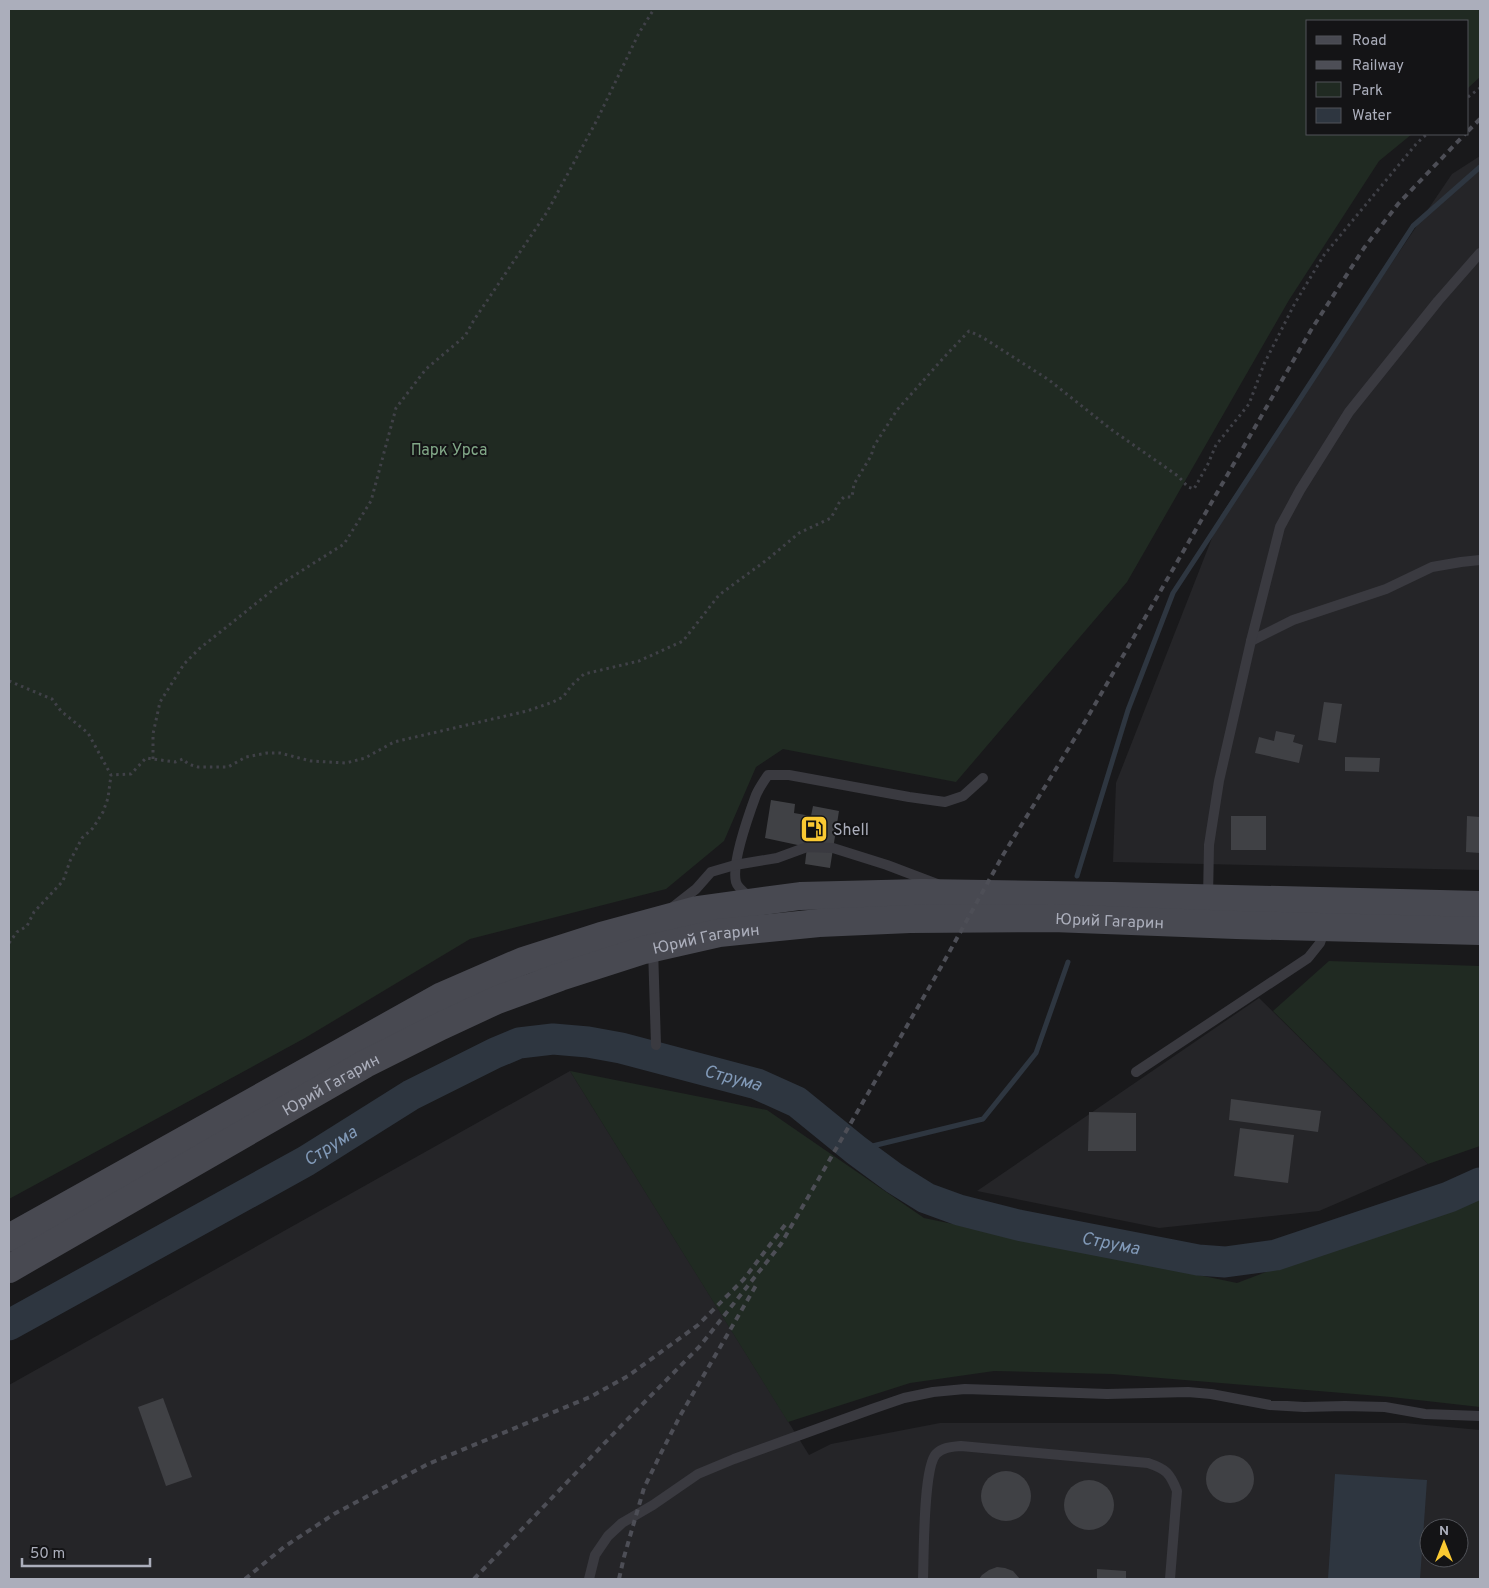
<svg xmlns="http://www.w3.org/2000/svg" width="1489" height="1588" viewBox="0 0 1489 1588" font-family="Overpass,sans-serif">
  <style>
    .built { fill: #252528; fill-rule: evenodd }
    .green { fill: #202a22 }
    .water { fill: #2e3640 }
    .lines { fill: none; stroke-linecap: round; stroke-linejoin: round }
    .stream { stroke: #2e3640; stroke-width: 5 }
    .river { stroke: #2e3640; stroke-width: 31 }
    .building { fill: #404145 }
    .path { stroke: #404148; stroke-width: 3; stroke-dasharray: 2.5 4; stroke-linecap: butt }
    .lane { stroke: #3a3a40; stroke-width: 10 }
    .secondary { stroke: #484951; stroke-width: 28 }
    .rail { stroke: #4d4e56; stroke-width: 4; stroke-dasharray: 6 5; stroke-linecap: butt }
    .labels { text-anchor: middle; stroke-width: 4; stroke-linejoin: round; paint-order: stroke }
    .park-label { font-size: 16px; fill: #81a787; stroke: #141416 }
    .poi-label { font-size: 16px; fill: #abaebb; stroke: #141416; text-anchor: start }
    .street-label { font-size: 16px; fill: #abaebb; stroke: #141416 }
    .water-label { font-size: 18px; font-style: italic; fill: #8199b7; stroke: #141416 }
  </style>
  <rect width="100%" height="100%" fill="#19191b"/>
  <g class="built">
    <path d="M1480 156V870L1113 862 1116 783 1221 515 1452 174Z"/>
    <path d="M1259 998 1428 1164 1319 1211 1159 1228 977 1191Z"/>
    <path d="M570 1071 809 1455 831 1444 940 1423H1405L1480 1430V1579H9V1385ZM1429 1528H1459V1558H1429Z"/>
  </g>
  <g class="green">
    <path d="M9 9H1480V77L1468 88V21H1308V134H1412L1379 161 1289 300 1127 582 956 782 783 749 756 767 724 841 666 889 470 939 305 1038 9 1199Z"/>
    <path d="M1329 961 1480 966V1146L1428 1164 1273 1011Z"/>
    <path d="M570 1071 767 1110 924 1218 1237 1283 1480 1191V1407L1391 1397 1112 1374 994 1371 910 1383 788 1422Z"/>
  </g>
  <path class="water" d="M1335 1474 1427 1480 1420 1579H1328Z"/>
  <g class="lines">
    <g class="stream">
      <path d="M1077 876 1128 710 1173 593 1413 226 1480 167"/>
      <path d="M856 1150 983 1119 1036 1053 1068 962"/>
    </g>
    <path class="river" id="s1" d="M9 1325 306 1161 411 1095 495 1053 519 1043 553 1039 588 1042 621 1048 757 1084 797 1102 856 1150 894 1178 926 1198 959 1210 1018 1225 1198 1260 1225 1262 1276 1255 1449 1197 1480 1183"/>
  </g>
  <g class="building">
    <path d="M1324 702 1342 704 1336 743 1318 740Z"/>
    <path d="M1276 731 1295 735 1293 742 1303 745 1299 763 1255 753 1259 737 1274 741Z"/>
    <path d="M1345 757 1380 758 1379 772 1345 771Z"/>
    <path d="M771 800 795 804 794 813 811 816 813 806 839 811 830 868 805 864 807 847 765 838Z"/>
    <rect x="1231" y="816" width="35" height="34"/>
    <path d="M1467 816 1480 817V853L1466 852Z"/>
    <path d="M1231 1099 1321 1111 1318 1132 1229 1120Z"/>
    <path d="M1089 1112 1136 1113V1151H1088Z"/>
    <path d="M1240 1128 1294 1135 1288 1183 1234 1176Z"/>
    <path d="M163 1398 192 1477 166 1486 138 1407Z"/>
    <circle cx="1230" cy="1479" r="24"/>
    <circle cx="1006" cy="1496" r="25"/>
    <circle cx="1089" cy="1505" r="25"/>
    <path d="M997 1567 1005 1568 1013 1571 1020 1579H979L982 1575 989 1570Z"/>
    <path d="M1097 1569 1126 1571V1579H1097Z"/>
  </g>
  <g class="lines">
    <g class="path">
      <path d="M1468 97 1480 88"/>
      <path d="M9 681 52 699 61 711 88 733 111 775 131 774 146 758 175 762 183 759 188 764 198 767H228L246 757 267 753H280L311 761 346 763 365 758 394 742 527 711 553 702 563 697 572 685 584 674 639 661 683 641 719 595 768 559 799 533 831 518 840 501 844 497H852L854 484 871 456 874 446 897 410 947 354 969 331 982 337 1049 380 1112 430 1178 476 1188 487 1194 489 1208 464 1216 445 1249 404 1264 364 1295 303 1324 255 1417 143 1427 134"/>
      <path d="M153 759V734L160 702 184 664 199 649 279 585 344 544 371 501 396 408 426 369 465 336 474 320 547 212 597 120 639 33 654 9"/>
      <path d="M9 943 17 932 27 926 34 912 63 881 70 861 82 838 93 828 103 812 108 798 111 775"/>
    </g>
    <g class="lane">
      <path d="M1251 641 1293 620 1386 589 1432 567 1461 562 1480 560"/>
      <path d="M1208 898 1209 845 1219 781 1251 641 1280 527 1300 490 1349 412 1438 301 1480 253"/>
      <path d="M752 899C747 894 738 889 736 882 731 863 749 814 756 795 759 788 764 781 768 775H789L909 797 945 802 963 796 983 778"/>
      <path d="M673 907 696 889 711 872 735 865 777 858 807 847 833 848 887 865 937 884"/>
      <path d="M653 948 656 1045"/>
      <path d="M1136 1072 1308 958 1320 943 1325 928"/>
      <path d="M589 1579 595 1555 608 1536 622 1523 653 1505 698 1474 734 1459 872 1409 904 1398 933 1392 965 1389 1107 1394 1188 1392 1211 1394 1270 1405 1304 1407 1345 1406 1385 1407 1425 1414 1480 1416"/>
      <path d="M923 1579C924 1556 923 1468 936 1454 943 1447 951 1447 961 1446L1148 1463C1166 1469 1170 1473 1177 1491L1170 1579"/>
    </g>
    <g class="secondary">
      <path d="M9 1238 442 996 523 961 601 936 697 910 800 896 922 893 1112 896 1480 905"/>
      <path id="s2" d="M9 1269 365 1064 441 1026 497 1000 560 977 644 950 719 933 819 923 910 919 1053 918 1236 925 1480 931"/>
    </g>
    <g class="rail">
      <path d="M1468 131 1480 119"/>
      <path d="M245 1579 284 1547 334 1514 428 1464 590 1397 628 1376 698 1325 744 1279 785 1225"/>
      <path d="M474 1579 621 1426 700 1346 781 1244 941 967 1003 855 1086 720 1311 330 1364 248 1398 204 1465 134"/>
      <path d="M619 1579 624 1557 644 1488 661 1453 680 1416 758 1282"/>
    </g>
  </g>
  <defs>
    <g id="fuel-square" transform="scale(1.4375)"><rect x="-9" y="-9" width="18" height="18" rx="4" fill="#fac932" stroke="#141416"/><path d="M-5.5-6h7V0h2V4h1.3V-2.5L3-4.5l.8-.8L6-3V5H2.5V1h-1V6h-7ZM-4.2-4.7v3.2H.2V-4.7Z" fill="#111"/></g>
  </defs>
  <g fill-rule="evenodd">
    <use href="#fuel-square" x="814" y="829"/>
  </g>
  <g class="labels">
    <g class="park-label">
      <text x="449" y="455">Парк Урса</text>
    </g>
    <g class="poi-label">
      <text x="833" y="835">Shell</text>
    </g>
    <g class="street-label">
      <text dy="6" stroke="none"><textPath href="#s2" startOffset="1181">Юрий Гагарин</textPath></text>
      <text dy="6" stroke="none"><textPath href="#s2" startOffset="776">Юрий Гагарин</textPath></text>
      <text dy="6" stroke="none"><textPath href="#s2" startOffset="371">Юрий Гагарин</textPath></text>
    </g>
    <g class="water-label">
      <text dy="6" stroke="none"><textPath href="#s1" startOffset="802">Струма</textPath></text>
      <text dy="6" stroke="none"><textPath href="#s1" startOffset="368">Струма</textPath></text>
      <text dy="6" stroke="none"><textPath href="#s1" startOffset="1222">Струма</textPath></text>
    </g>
  </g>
  <rect width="1489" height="1588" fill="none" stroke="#abaebb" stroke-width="20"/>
  <rect x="1306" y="20" width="162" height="115" fill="#141416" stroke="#505258"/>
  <rect x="1316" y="36" width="25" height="8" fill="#484951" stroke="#505258"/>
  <text x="1352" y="45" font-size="15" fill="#abaebb">Road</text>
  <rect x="1316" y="61" width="25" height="8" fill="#4d4e56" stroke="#505258"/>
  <text x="1352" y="70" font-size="15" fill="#abaebb">Railway</text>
  <rect x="1316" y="82" width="25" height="15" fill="#202a22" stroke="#505258"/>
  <text x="1352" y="95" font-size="15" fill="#abaebb">Park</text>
  <rect x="1316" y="108" width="25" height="15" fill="#2e3640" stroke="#505258"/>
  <text x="1352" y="120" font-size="15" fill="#abaebb">Water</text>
  <g transform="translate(1444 1543)"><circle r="24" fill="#141416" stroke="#505258"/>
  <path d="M0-4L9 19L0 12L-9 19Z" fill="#fac932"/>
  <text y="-8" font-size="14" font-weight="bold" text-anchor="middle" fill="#abaebb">N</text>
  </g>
  <path d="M22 1558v8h128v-8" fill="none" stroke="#abaebb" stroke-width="2.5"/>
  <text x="30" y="1558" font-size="15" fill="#abaebb" stroke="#141416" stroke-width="4" paint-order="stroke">50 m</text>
</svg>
